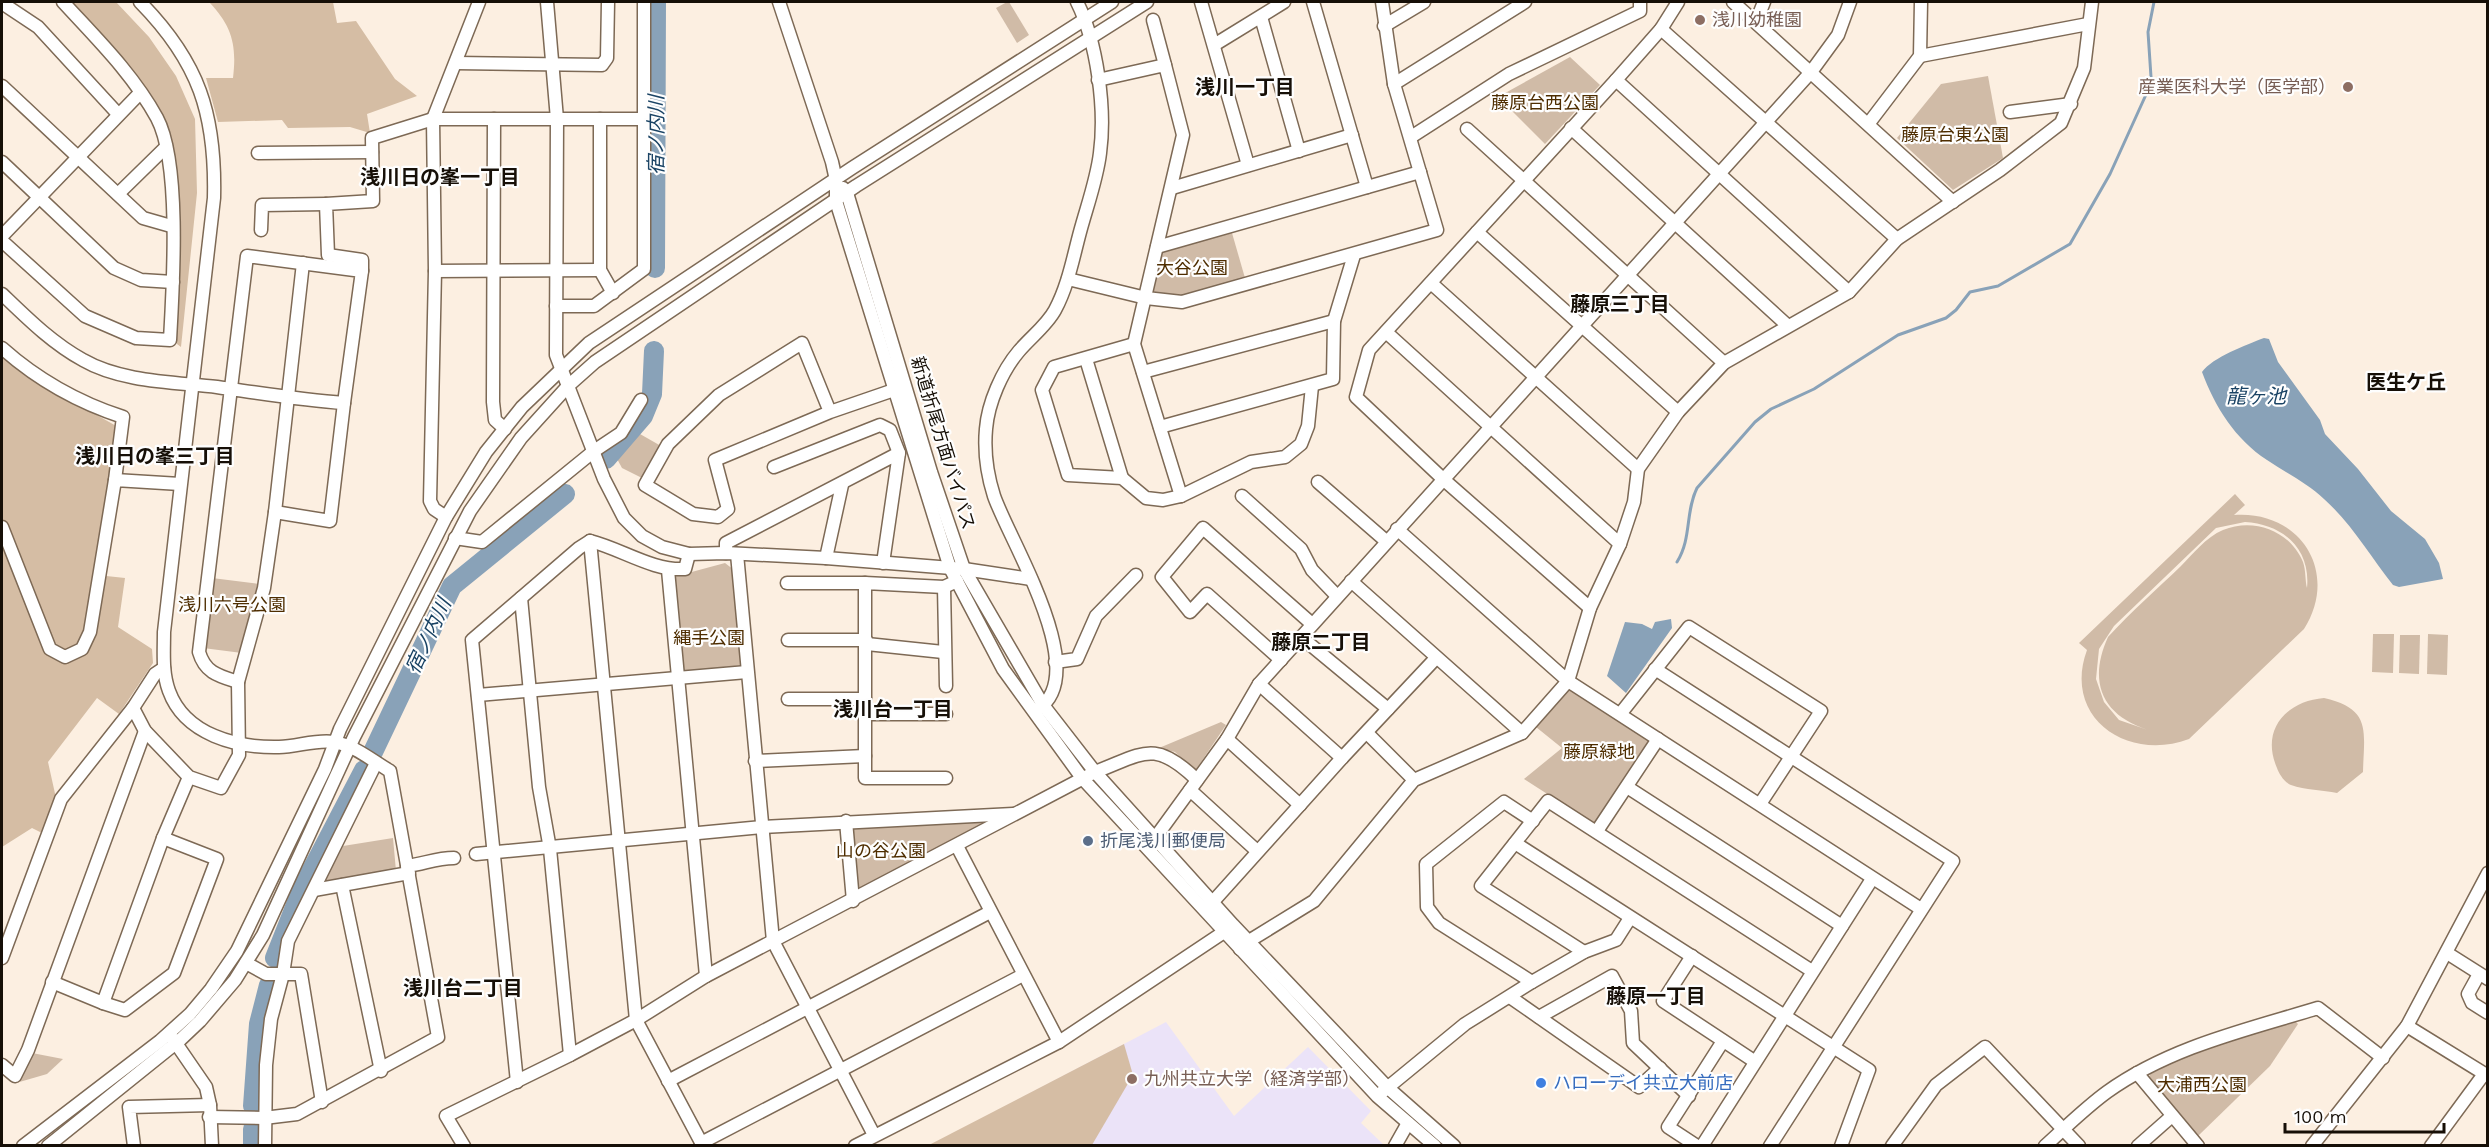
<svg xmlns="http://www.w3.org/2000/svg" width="2489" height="1147" viewBox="0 0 2489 1147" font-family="'Work Sans','Noto Sans JP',sans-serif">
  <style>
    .education { fill: #ebe3f8 }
    .green { fill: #d0bba7; fill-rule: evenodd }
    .forest { fill: #d5bda4 }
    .water { fill: #89a2b8 }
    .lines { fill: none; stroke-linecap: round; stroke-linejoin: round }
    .stream { stroke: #89a2b8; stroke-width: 3 }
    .river { stroke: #89a2b8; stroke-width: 20 }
    .minor-casing { stroke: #7d6955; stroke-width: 15 }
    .minor { stroke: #fff; stroke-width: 12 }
    .education-dot { fill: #8d6e63; stroke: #fefefe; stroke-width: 2 }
    .service-dot { fill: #5c6f8a; stroke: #fefefe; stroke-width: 2 }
    .shop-dot { fill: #3f7fe0; stroke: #fefefe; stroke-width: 2 }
    .labels { text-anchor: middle; stroke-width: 4.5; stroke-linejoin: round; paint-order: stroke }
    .education-label { font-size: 18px; fill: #785e54; stroke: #fefefe; text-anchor: start }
    .park-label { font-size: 18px; fill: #4e2d00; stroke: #fefefe }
    .street-label { font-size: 18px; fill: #160f07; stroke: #fefefe }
    .service-label { font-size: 18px; fill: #4e5e75; stroke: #fefefe; text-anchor: start }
    .shop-label { font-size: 18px; fill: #366cbe; stroke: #fefefe; text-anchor: start }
    .neighbourhood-label { font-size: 20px; font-weight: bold; fill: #160f07; stroke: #fefefe }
    .water-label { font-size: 20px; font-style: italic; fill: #1a4364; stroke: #fefefe }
  </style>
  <rect width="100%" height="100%" fill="#fcefe1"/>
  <path class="education" d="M1166 1022 1234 1116 1308 1047 1371 1111 1361 1123 1384 1145 929 1146Z"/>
  <g class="green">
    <path d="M1007 2H1009L1029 35 1017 43 996 8Z"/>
    <path d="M1570 57 1600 85 1545 144 1498 97Z"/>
    <path d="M1988 76 2003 158 1953 190 1897 138 1941 84Z"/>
    <path d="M1232 233 1245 278 1179 296 1151 294 1161 252Z"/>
    <path d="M640 434 661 446 644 479 622 468 616 457Z"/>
    <path d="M2235 494 2245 505 2234 515C2300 510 2340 572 2304 629L2189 739C2128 762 2062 718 2087 650L2079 643ZM2245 522C2282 524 2311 548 2307 588 2305 581 2306 570 2303 562 2290 531 2254 517 2223 530 2206 537 2193 554 2181 566 2157 589 2131 612 2108 637 2088 681 2101 715 2148 730L2119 720 2104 702 2096 679 2099 649 2114 626 2216 528Z"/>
    <path d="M725 563 734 570 742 665 682 673 673 577Z"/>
    <path d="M212 578 259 584 242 653 203 648Z"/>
    <path d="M2373 634H2394L2393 673 2372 672Z"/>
    <path d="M2428 634 2448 635 2447 675 2427 674Z"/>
    <path d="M2400 635H2420L2419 674 2399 673Z"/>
    <path d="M1571 688 1650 741 1597 826 1524 779 1562 748 1536 727Z"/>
    <path d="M2324 698C2372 709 2364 731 2363 772L2337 793C2323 790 2305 790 2291 785 2285 783 2279 774 2277 768 2260 729 2287 701 2324 698Z"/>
    <path d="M1221 722 1226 725 1195 771 1175 752 1159 748Z"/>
    <path d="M988 821 864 892 857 889 852 827Z"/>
    <path d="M393 838 396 871 324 882 343 846Z"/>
    <path d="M2294 1020 2298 1024 2270 1066 2198 1136 2148 1080 2151 1072 2203 1047Z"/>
    <path d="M32 1053 63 1059 47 1074 16 1083Z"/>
  </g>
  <g class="forest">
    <path d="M72 2H116L149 37 176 76 195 119 197 193 181 347 177 344C177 276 189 168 157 109 135 69 103 36 72 2Z"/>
    <path d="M209 2H333L337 23 356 21 395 79 417 96 367 114 370 133 350 127 288 128 282 120 218 122 206 78H233C237 45 232 26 209 2Z"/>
    <path d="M2 354 24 374 118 427 97 575 125 578 118 627 152 649 153 663 119 714 97 698 48 762 56 798 42 833 32 828 2 847Z"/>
    <path d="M1124 1044 1133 1075 1092 1145H929Z"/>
  </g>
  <g class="water">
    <path d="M2264 338 2269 339 2278 362 2320 420 2325 434 2358 469 2391 511 2425 539 2439 563 2443 579 2399 587 2393 585C2370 556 2352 524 2324 499 2307 483 2286 473 2267 460 2235 439 2215 407 2202 372 2213 357 2246 345 2264 338Z"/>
    <path d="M1671 619 1672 628 1626 693 1607 676 1625 622 1642 624 1652 629 1655 622Z"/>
  </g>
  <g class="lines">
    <path class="stream" d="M1677 562C1692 538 1685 512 1697 488L1755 422 1771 409 1814 389 1898 335 1946 318 1956 310 1970 292 1998 286 2070 244 2110 174 2149 88 2151 77 2148 32 2154 2"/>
    <g class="river">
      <path d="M655 268 656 2"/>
      <path d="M606 459 643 416 652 394 654 351"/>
      <path d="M373 752 452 586 565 494"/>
      <path d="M275 958 303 887 364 770"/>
      <path d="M253 1106 259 1024 269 985"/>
      <path d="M253 1129V1146"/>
    </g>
    <g class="minor-casing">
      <g id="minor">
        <path d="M140 2C199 62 216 114 214 198L164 632C164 652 162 672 169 691 185 735 237 748 279 747 297 747 316 739 334 742 354 745 373 761 390 771L438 1037 297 1114 264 1118 209 1117"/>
        <path d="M547 2 557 119 556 355 604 479 624 518 642 536 662 547 689 554 726 553 826 558 964 569 1031 579"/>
        <path d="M779 2 832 162 836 180V201L950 568 1003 669 1082 778 1377 1096 1435 1146"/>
        <path d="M1201 2 1248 165"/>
        <path d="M1313 2 1367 187"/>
        <path d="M1733 2 1953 202"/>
        <path d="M2 3 38 27 118 114"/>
        <path d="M1261 17 1299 151"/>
        <path d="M1153 20 1165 65"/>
        <path d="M1756 22 1764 2"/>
        <path d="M1384 26 1424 2"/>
        <path d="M1661 29 1897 239"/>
        <path d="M1214 45 1284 2"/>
        <path d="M1920 56 2088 24"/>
        <path d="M456 63 602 65 607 58 608 2"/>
        <path d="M1098 80 1165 65 1183 135 1134 344 1181 496"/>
        <path d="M1616 80 1849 292"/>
        <path d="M1394 84 1525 2"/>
        <path d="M2 86 143 218 171 226"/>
        <path d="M2010 112 2071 104"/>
        <path d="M494 119 493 402 495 420 505 429"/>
        <path d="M600 119V270L613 293"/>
        <path d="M1869 123 1920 56 1921 2"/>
        <path d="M1571 128 1788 326"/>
        <path d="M1467 129 1724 363"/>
        <path d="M1411 137 1509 74 1640 11V2"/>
        <path d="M258 153 372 152"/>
        <path d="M2 162 114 268 141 280 173 282"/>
        <path d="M843 188 847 193 931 472 964 569 1043 705 1095 772 1233 925 1387 1087 1454 1146"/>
        <path d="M1172 188 1352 135"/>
        <path d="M118 194 166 147"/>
        <path d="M261 230 262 205 326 204"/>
        <path d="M1477 232 1678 412"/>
        <path d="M2 236 140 93"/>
        <path d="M2 241 85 316 136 338 170 340C173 287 181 163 157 118 133 74 96 38 63 2"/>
        <path d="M1157 247 1420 172"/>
        <path d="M362 271V260L328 255 326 204 373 201 372 138 433 119H646"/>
        <path d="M435 271 600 270"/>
        <path d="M1068 279 1146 298 1182 302 1437 230 1394 84 1382 2"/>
        <path d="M1431 283 1638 469"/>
        <path d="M2 294C27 318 52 343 83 360 121 382 174 382 217 387 259 393 301 400 344 403L362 271 247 256 199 652C205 673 219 676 238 682"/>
        <path d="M556 306H594L644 269V2"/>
        <path d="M1386 332 1620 544"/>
        <path d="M1134 344 1054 367 1042 390 1068 475 1122 478 1146 498 1163 500 1181 496 1251 462 1285 457 1301 444 1308 426 1312 386"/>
        <path d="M2 348C39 381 77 402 123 417L115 480"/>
        <path d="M1086 359 1122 478"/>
        <path d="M1143 372 1334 321"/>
        <path d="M830 412 802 343 719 395 668 444 645 485 693 514 718 517 728 509 715 460 830 412 894 390"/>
        <path d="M1160 427 1333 379 1334 321 1354 255"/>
        <path d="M774 467 880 425 890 430 899 453"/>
        <path d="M1318 482 1386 541"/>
        <path d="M1242 496 1301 549 1312 570 1337 596"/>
        <path d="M275 512 330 521 344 403"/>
        <path d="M446 517 434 509 430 501 435 271 433 119 479 2"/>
        <path d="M2 527 50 649 65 657 82 649 90 632 115 480 180 484"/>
        <path d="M1397 529 1568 681 1921 909"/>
        <path d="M455 538 482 542 594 451 621 433 641 400"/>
        <path d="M590 541 636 1020 703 1146"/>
        <path d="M726 553V543L899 453 883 563"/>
        <path d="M737 554 773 941 874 1135"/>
        <path d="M826 558 842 485"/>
        <path d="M668 570 706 976"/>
        <path d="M1351 581 1522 733"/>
        <path d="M787 583H865"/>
        <path d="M944 587 946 686"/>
        <path d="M521 598 539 787 550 849 570 1055"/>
        <path d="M1590 608 1443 479 1356 397 1369 350 1616 80 1661 29 1678 2"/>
        <path d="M1301 637 1388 709"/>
        <path d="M788 640H866"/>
        <path d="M867 644 943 652"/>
        <path d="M1281 660 1207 594 1190 612 1162 577 1203 528 1312 624"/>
        <path d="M1055 662 1077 659 1096 616 1136 575"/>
        <path d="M1655 669 1953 861 1770 1146"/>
        <path d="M1259 684 1342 758"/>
        <path d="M478 695 747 672"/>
        <path d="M788 699H865"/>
        <path d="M133 708 145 731 189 777 221 788 239 755 238 682 264 588 275 512 303 263"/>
        <path d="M1038 709C1093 673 1009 540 994 496 987 474 984 451 986 429 988 403 1002 371 1019 351 1031 337 1047 325 1055 310 1068 286 1073 258 1080 232 1087 206 1097 179 1100 153 1106 108 1097 42 1077 2"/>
        <path d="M1621 713 1689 627 1821 711 1760 804"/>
        <path d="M865 714H946"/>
        <path d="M1367 733 1414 780"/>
        <path d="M1227 739 1300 805"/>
        <path d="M755 761 865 756"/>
        <path d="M946 778H865V583L944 587 957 581"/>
        <path d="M1627 787 1842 926"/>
        <path d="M1190 790 1257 851"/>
        <path d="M846 821 853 901"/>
        <path d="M1533 821 1504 802 1426 864 1427 907 1439 923 1532 982 1584 952 1616 940 1630 918"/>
        <path d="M1597 831 1658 739"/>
        <path d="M1515 843 1869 1070 1841 1146"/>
        <path d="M1150 845 1227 739 1259 684 1811 72 1838 35 1850 2"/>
        <path d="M957 846 1059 1042"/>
        <path d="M476 854 762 827 1013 814"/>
        <path d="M407 866C424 864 436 858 454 858"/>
        <path d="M342 885 381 1071"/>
        <path d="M314 890 409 873"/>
        <path d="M1210 905 1342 758 1436 658"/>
        <path d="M1240 949 1249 941 1314 901 1414 780 1522 733 1568 681 1590 608 1620 544 1634 502 1638 469 1678 412 1724 363 1849 292 1897 239 2000 170 2061 123 2084 68 2092 2"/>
        <path d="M1584 952 1481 886 1548 801 1812 971"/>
        <path d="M2447 953 2488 979"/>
        <path d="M1692 956 1663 1001 1754 1061"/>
        <path d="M2 958 61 799 133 708 155 674 164 668"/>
        <path d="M246 963 266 974H301L322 1102"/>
        <path d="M2479 974 2468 994 2472 1003 2488 1013"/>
        <path d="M52 982 103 1003 163 838 189 777"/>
        <path d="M1510 997 1639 1087 1660 1068"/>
        <path d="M103 1003 125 1010 174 973 217 859 163 838"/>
        <path d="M1539 1017 1612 976 1631 1011 1633 1043 1689 1096"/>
        <path d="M2407 1026 2488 1076"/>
        <path d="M173 1039 206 1087 210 1105 212 1146"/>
        <path d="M2 1065 15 1076 28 1050 145 731"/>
        <path d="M2137 1073 2198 1146"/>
        <path d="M668 1081 990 912"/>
        <path d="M517 1082 472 640 579 548 590 541C622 549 652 571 685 569L689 554"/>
        <path d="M1381 1093 1465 1024 1532 982"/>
        <path d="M701 1143 1023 975"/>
        <path d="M23 1146 160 1041 190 1014 211 989 237 951 325 769 340 729 446 517 486 452 522 407 589 343 852 168 1112 2"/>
        <path d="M48 1146 181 1039 200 1021 235 980 263 935 354 737 470 511 521 438 568 386 595 362 856 186 1147 2"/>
        <path d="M134 1146 129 1107 210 1105"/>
        <path d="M265 1146 266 1065 271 1019 283 974 288 941 376 763"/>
        <path d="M464 1146 446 1116 570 1055 636 1020 706 976 1095 772C1143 754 1154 738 1197 780"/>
        <path d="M855 1146 1059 1042 1230 928"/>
        <path d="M1395 1146 1408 1123"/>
        <path d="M1697 1146 1668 1127 1723 1041"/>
        <path d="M1702 1146 1872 879"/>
        <path d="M1892 1146 1936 1085 1985 1047 2079 1146"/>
        <path d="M2045 1146C2065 1128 2085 1108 2107 1092 2170 1047 2246 1030 2318 1008L2383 1058"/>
        <path d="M2138 1146 2172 1116"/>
        <path d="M2312 1146 2407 1026 2488 873"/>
        <path d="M2431 1146 2484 1074"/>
      </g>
    </g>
    <use href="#minor" class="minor"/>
  </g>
  <g class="education-dot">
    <circle cx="1700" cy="20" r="6"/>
    <circle cx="2348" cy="87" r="6"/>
    <circle cx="1132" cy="1079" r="6"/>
  </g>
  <circle class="service-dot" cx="1088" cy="841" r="6"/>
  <circle class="shop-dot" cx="1541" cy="1083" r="6"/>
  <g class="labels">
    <g class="education-label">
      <text x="1712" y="26">浅川幼稚園</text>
      <text x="2336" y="93" text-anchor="end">産業医科大学（医学部）</text>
      <text x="1144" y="1085">九州共立大学（経済学部）</text>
    </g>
    <g class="park-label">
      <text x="1545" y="109">藤原台西公園</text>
      <text x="1955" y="141">藤原台東公園</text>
      <text x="1192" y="274">大谷公園</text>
      <text x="232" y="611">浅川六号公園</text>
      <text x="709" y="644">縄手公園</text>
      <text x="1599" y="758">藤原緑地</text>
      <text x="881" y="857">山の谷公園</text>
      <text x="2202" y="1091">大浦西公園</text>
    </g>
    <g class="street-label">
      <text transform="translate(943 443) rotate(73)" y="6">新道折尾方面バイパス</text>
    </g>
    <g class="service-label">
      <text x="1100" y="847">折尾浅川郵便局</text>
    </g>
    <g class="shop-label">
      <text x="1553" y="1089">ハローデイ共立大前店</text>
    </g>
    <g class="neighbourhood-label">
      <text x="1245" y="94">浅川一丁目</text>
      <text x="440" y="184">浅川日の峯一丁目</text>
      <text x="1620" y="311">藤原三丁目</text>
      <text x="2406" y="389">医生ケ丘</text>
      <text x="155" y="463">浅川日の峯三丁目</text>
      <text x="1321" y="649">藤原二丁目</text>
      <text x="893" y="716">浅川台一丁目</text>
      <text x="463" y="995">浅川台二丁目</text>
      <text x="1656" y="1003">藤原一丁目</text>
    </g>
    <g class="water-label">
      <text transform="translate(656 135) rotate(-90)" y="7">宿ノ内川</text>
      <text x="2256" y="403">龍ヶ池</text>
      <text transform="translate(428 636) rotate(-65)" y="7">宿ノ内川</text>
    </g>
  </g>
  <rect width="2489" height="1147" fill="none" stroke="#160f07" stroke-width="6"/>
  <path d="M2285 1123v9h159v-9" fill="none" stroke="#160f07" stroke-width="3"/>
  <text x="2294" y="1123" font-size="18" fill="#160f07" stroke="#fefefe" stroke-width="4.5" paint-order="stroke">100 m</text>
</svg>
